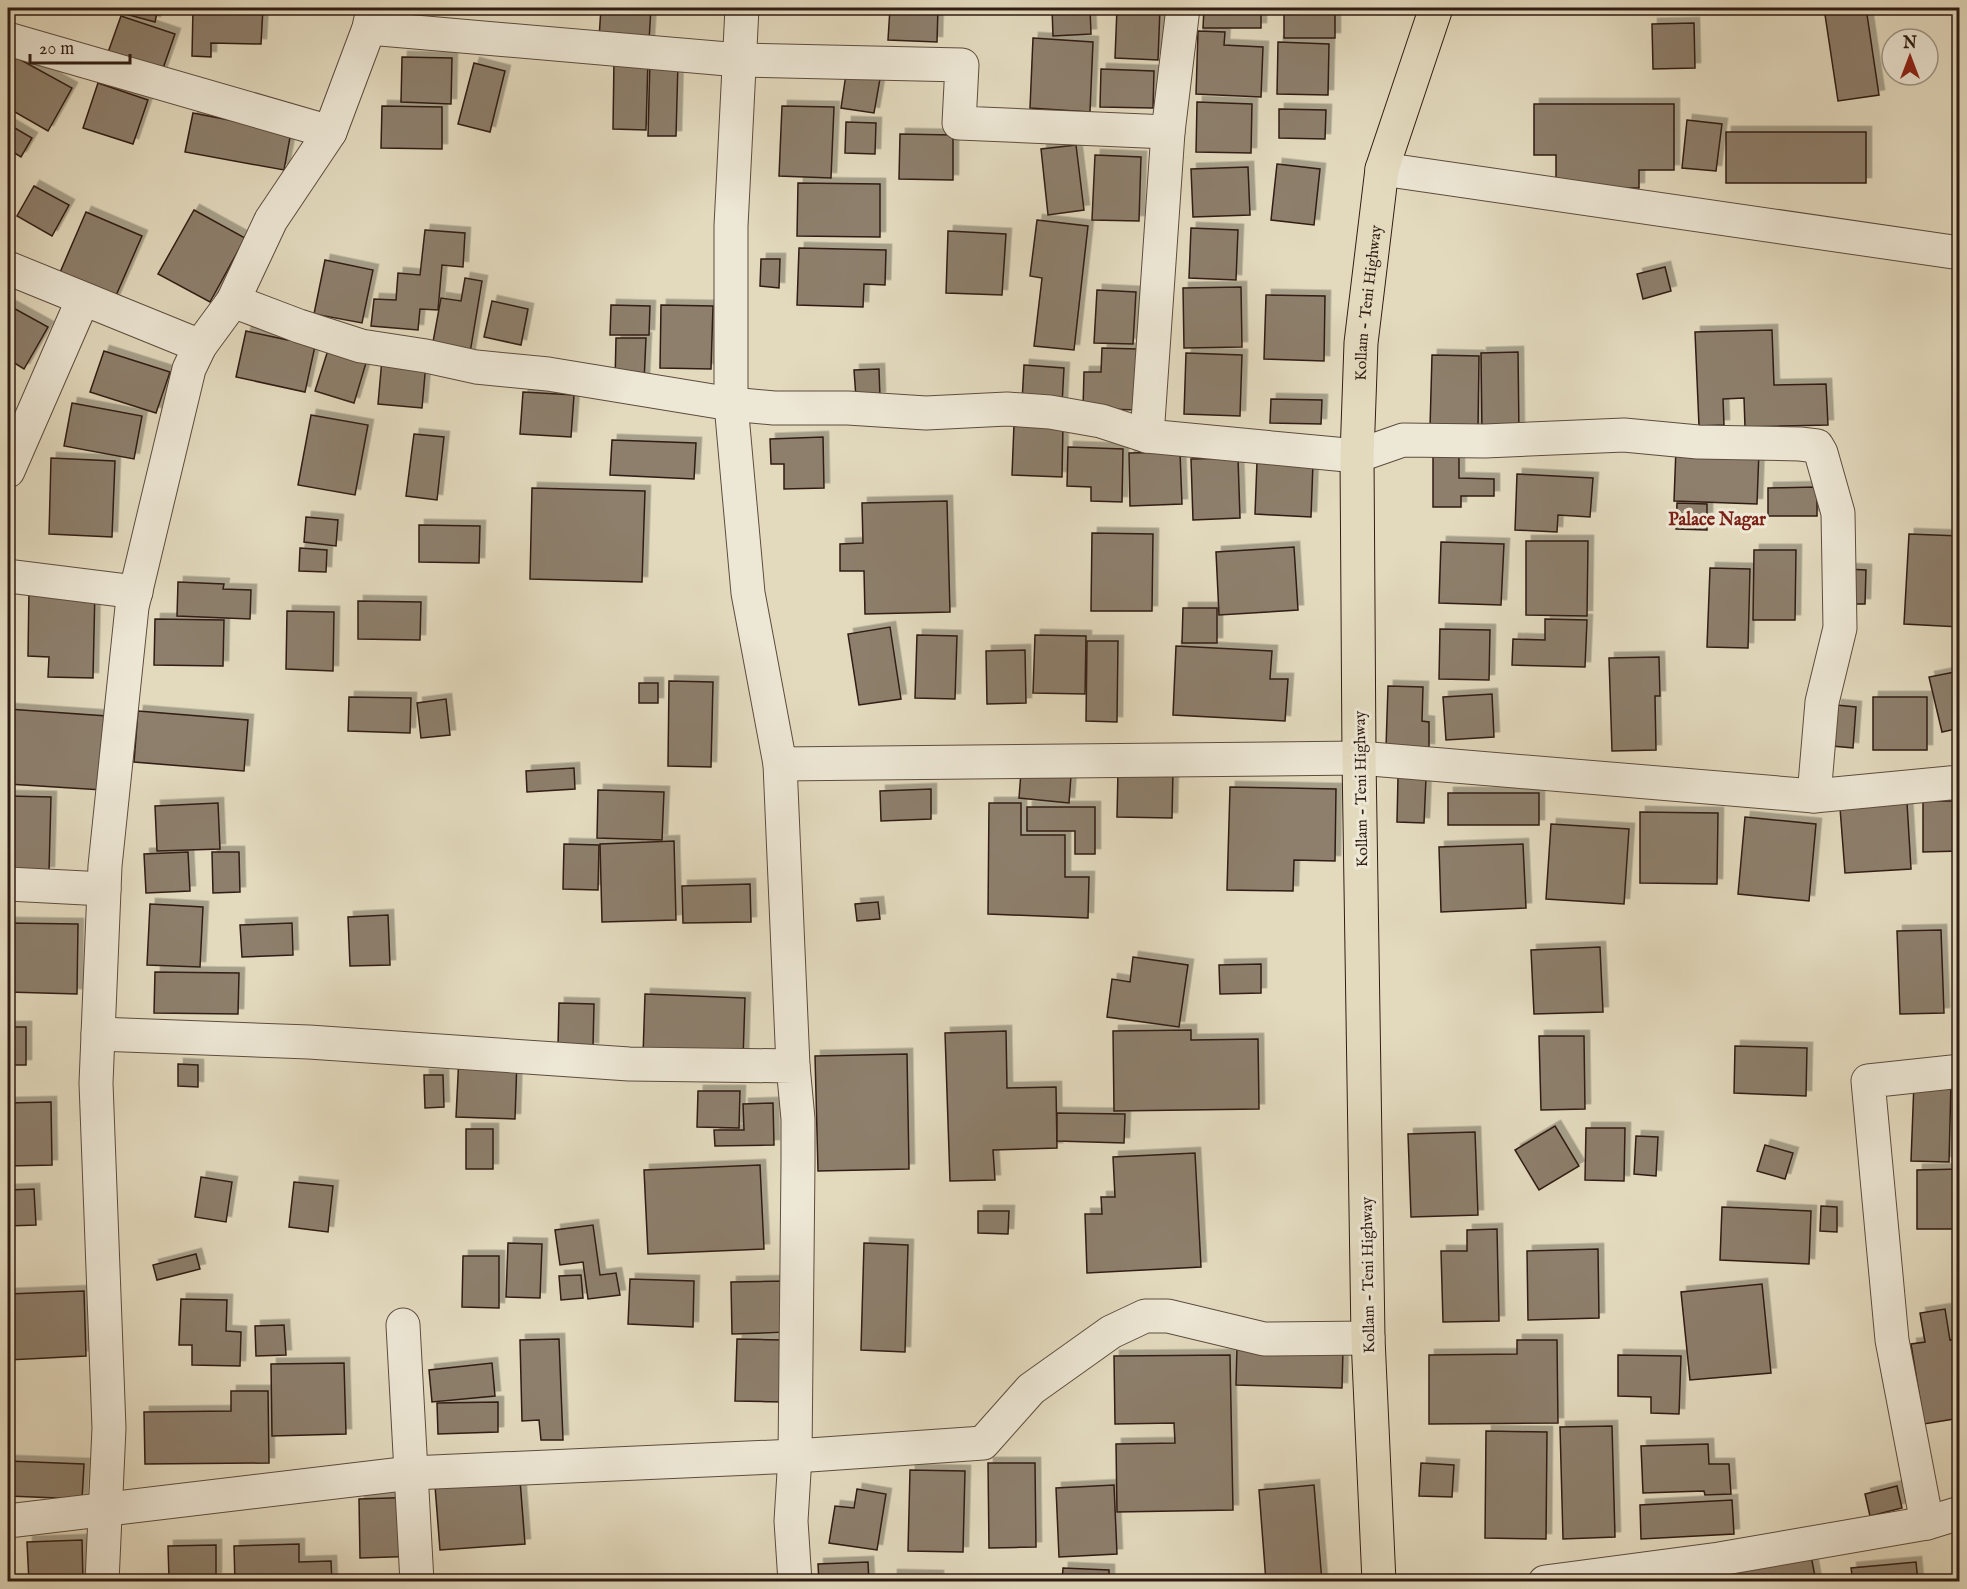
<svg xmlns="http://www.w3.org/2000/svg" width="1967" height="1589" viewBox="0 0 1967 1589" font-family="'IM FELL English',serif">
  <style>
    .building { fill: #8d7f6c; stroke: #301d13; stroke-width: 1.5; filter: url(#shadow) }
    .lines { fill: none; stroke-linecap: round; stroke-linejoin: round }
    .minor-casing { stroke: #5d4c3e; stroke-width: 35 }
    .primary-casing { stroke: #301d13; stroke-width: 35 }
    .minor { stroke: #ede7d5; stroke-width: 33 }
    .primary { stroke: #e3dabe; stroke-width: 33 }
    .labels { text-anchor: middle; stroke-width: 6; stroke-linejoin: round; paint-order: stroke }
    .street-label { font-size: 16px; fill: #301d13; stroke: #ede7d5 }
    .neighbourhood-label { font-size: 18px; font-weight: bold; fill: #7a1f14; stroke: #ede7d5 }
  </style>
  <defs>
    <filter id="shadow"><feDropShadow dx="5.5" dy="-5.5" stdDeviation="0" flood-color="#0004"/></filter>
  </defs>
  <rect width="100%" height="100%" fill="#e3dabe"/>
  <filter id="stains"><feTurbulence type="fractalNoise" baseFrequency=".00333" numOctaves="4"/><feColorMatrix values="0 0 0 0 .2 0 0 0 0 .09 0 0 0 0 .02 0 0 0 .5 -.17"/></filter>
  <radialGradient id="worn" r=".72"><stop offset=".6" stop-color="#630" stop-opacity="0"/><stop offset="1" stop-color="#630" stop-opacity=".3"/></radialGradient>
  <g class="building">
    <path d="M119 8H158L155 22 118 12Z"/>
    <path d="M193 8H263L261 44 211 43V57L192 56Z"/>
    <path d="M601 8H651L649 41 599 38Z"/>
    <path d="M890 8H938L937 42 888 40Z"/>
    <path d="M965 8H1005V12L965 13Z"/>
    <path d="M1052 8H1090L1091 34 1053 36Z"/>
    <path d="M1117 8H1160L1158 60 1115 58Z"/>
    <path d="M1204 8H1261V28H1203Z"/>
    <rect x="1284" y="8" width="51" height="30"/>
    <path d="M1824 8H1866L1879 95 1838 101Z"/>
    <path d="M1955 8H1960V59H1954Z"/>
    <path d="M121 16 175 34 160 77 106 58Z"/>
    <path d="M1694 23 1695 68 1653 69 1652 24Z"/>
    <path d="M1198 31 1225 32 1224 45 1263 47 1261 97 1196 94Z"/>
    <path d="M1033 38 1093 42 1090 112 1030 108Z"/>
    <path d="M1278 42 1329 44 1328 95 1277 94Z"/>
    <path d="M10 54 72 88 48 131 8 108V58Z"/>
    <path d="M402 57 452 58 451 104 401 102Z"/>
    <path d="M614 58H648L646 130 613 129Z"/>
    <path d="M650 61 678 62 676 136H648Z"/>
    <path d="M474 63 505 71 490 132 458 124Z"/>
    <path d="M1101 69 1154 71 1153 108 1100 107Z"/>
    <path d="M846 74 880 79 874 113 841 108Z"/>
    <path d="M98 83 148 100 133 144 83 128Z"/>
    <path d="M1197 102 1252 104 1251 153 1196 152Z"/>
    <path d="M1534 104H1674V170H1639V188H1556V155H1534Z"/>
    <path d="M382 106 442 107V149L381 148Z"/>
    <path d="M782 106 834 107 831 178 779 176Z"/>
    <path d="M1279 109 1326 110 1325 139 1279 138Z"/>
    <path d="M193 113 291 132 284 170 185 152Z"/>
    <path d="M1687 120 1722 124 1716 171 1682 168Z"/>
    <path d="M846 122 876 123 875 154 845 153Z"/>
    <path d="M8 124 32 138 21 157 8 149Z"/>
    <rect x="1726" y="132" width="140" height="51"/>
    <path d="M900 134 953 135V180L899 179Z"/>
    <path d="M1076 145 1084 210 1048 215 1041 149Z"/>
    <path d="M1095 155 1141 157 1139 221 1092 220Z"/>
    <path d="M1277 164 1320 169 1314 225 1271 220Z"/>
    <path d="M1248 167 1250 215 1193 217 1191 169Z"/>
    <path d="M798 183 880 184V237L797 236Z"/>
    <path d="M34 186 69 205 52 236 17 216Z"/>
    <path d="M194 210 245 238 210 302 158 274Z"/>
    <path d="M86 212 142 236 111 307 55 284Z"/>
    <path d="M1037 220 1088 226 1074 350 1034 346 1042 278 1030 276Z"/>
    <path d="M1191 228 1238 230 1236 280 1189 278Z"/>
    <path d="M425 230 465 233 463 267 442 265 438 310 420 309 418 330 371 326 374 299 396 300 398 273 420 275Z"/>
    <path d="M948 231 1006 234 1002 295 946 293Z"/>
    <path d="M799 248 886 250 885 285 864 284 863 307 797 305Z"/>
    <path d="M761 259H780L779 288 760 286Z"/>
    <path d="M325 260 373 270 362 323 314 314Z"/>
    <path d="M1665 267 1671 291 1643 299 1637 274Z"/>
    <path d="M465 278 482 281 469 359 431 353 441 298 461 301Z"/>
    <path d="M1241 287 1242 347 1184 348 1183 288Z"/>
    <path d="M1097 290 1136 292 1133 344 1094 343Z"/>
    <path d="M1266 295 1325 296 1324 361 1264 359Z"/>
    <path d="M492 301 528 309 521 345 484 337Z"/>
    <path d="M8 305 48 327 24 369 8 359Z"/>
    <path d="M611 305 650 306 649 335H610Z"/>
    <path d="M661 305 713 306 711 369 660 368Z"/>
    <path d="M1772 330 1774 385 1826 384 1828 425 1745 427 1744 398 1723 399 1724 425 1699 426 1695 332Z"/>
    <path d="M246 331 288 340 290 331 317 337 305 392 236 377Z"/>
    <path d="M616 338H646L644 382H615Z"/>
    <path d="M1102 348 1137 349 1135 410 1083 408 1084 372H1101Z"/>
    <path d="M328 350 366 363 354 403 315 391Z"/>
    <path d="M104 351 170 372 156 413 90 392Z"/>
    <path d="M1518 352 1519 434 1482 435 1481 353Z"/>
    <path d="M1186 353 1242 355 1240 416 1184 414Z"/>
    <path d="M1432 355 1479 356 1478 429 1430 428Z"/>
    <path d="M382 359 426 363 422 408 378 404Z"/>
    <path d="M1024 365 1064 368 1062 405 1022 402Z"/>
    <path d="M879 369 880 397 856 398 854 370Z"/>
    <path d="M523 392 574 395 571 437 520 434Z"/>
    <path d="M1271 399 1322 400 1321 424 1270 423Z"/>
    <path d="M72 403 142 416 134 459 64 446Z"/>
    <path d="M311 415 368 425 355 495 298 485Z"/>
    <path d="M1014 424 1063 425 1062 477 1012 475Z"/>
    <path d="M414 434 444 437 437 500 406 496Z"/>
    <path d="M823 437 824 488 784 489V464H771L770 439Z"/>
    <path d="M612 440 696 443 694 479 610 475Z"/>
    <path d="M1068 447 1123 449 1122 502 1091 501V487L1067 486Z"/>
    <path d="M1676 448 1759 451 1757 504 1674 501Z"/>
    <path d="M1180 452 1182 504 1130 506 1129 453Z"/>
    <path d="M1433 454H1459V478L1494 479V496H1461V507H1433Z"/>
    <path d="M51 458 115 461 112 537 49 534Z"/>
    <path d="M1238 458 1240 518 1193 520 1191 459Z"/>
    <path d="M1257 461 1313 463 1311 517 1255 514Z"/>
    <path d="M1517 474 1593 478 1590 517 1558 515 1557 532 1515 530Z"/>
    <path d="M1817 487V516H1768V488Z"/>
    <path d="M532 488 645 491 642 582 530 579Z"/>
    <path d="M947 501 950 612 865 614 864 571H840V544L863 543 862 503Z"/>
    <path d="M1677 503 1707 504V530L1676 529Z"/>
    <path d="M306 517 338 520 336 546 304 542Z"/>
    <path d="M419 525 480 526 479 563 419 562Z"/>
    <path d="M1092 533 1153 534 1152 611H1091Z"/>
    <path d="M1909 534 1960 536V627L1904 624Z"/>
    <path d="M1526 541H1588L1587 616 1526 615Z"/>
    <path d="M1441 542 1504 544 1501 605 1439 603Z"/>
    <path d="M1294 547 1298 610 1219 615 1216 552Z"/>
    <path d="M300 548 327 550 326 572 299 571Z"/>
    <path d="M1754 550H1796L1795 620H1753Z"/>
    <path d="M1710 568 1750 569 1748 648 1707 647Z"/>
    <path d="M1848 569 1866 570 1865 604H1847Z"/>
    <path d="M178 582 224 584 223 589 251 590 250 619 177 616Z"/>
    <path d="M29 587 95 589 93 678 48 677 49 657 28 656Z"/>
    <path d="M358 601 421 602 420 640 358 639Z"/>
    <path d="M1183 608H1217V643H1182Z"/>
    <path d="M287 611 334 612 333 671 286 669Z"/>
    <path d="M155 619 224 620 223 666 154 665Z"/>
    <path d="M1545 619 1587 620 1585 667 1512 665 1513 639 1545 640Z"/>
    <path d="M890 627 901 699 859 705 848 634Z"/>
    <path d="M1440 629 1490 630 1489 680 1439 679Z"/>
    <path d="M917 635 957 636 955 699 915 698Z"/>
    <path d="M1035 635 1086 636 1085 694 1033 693Z"/>
    <path d="M1087 641H1118L1117 722 1086 721Z"/>
    <path d="M1176 646 1272 651 1270 679H1288L1285 721 1173 715Z"/>
    <path d="M1025 650 1026 703 987 704 986 651Z"/>
    <path d="M1659 657 1660 696H1655L1656 750 1612 751 1609 658Z"/>
    <path d="M1960 671V728L1942 732 1929 677Z"/>
    <path d="M669 681 713 682 711 767 668 766Z"/>
    <rect x="639" y="683" width="19" height="20"/>
    <path d="M1388 686 1423 687 1422 721 1429 722V749L1386 748Z"/>
    <path d="M1492 694 1494 737 1446 740 1443 697Z"/>
    <path d="M349 697 411 698 410 733 348 731Z"/>
    <rect x="1873" y="697" width="54" height="53"/>
    <path d="M446 699 450 735 421 738 417 703Z"/>
    <path d="M1836 705 1856 707 1853 748 1832 746Z"/>
    <path d="M8 709 107 716 102 790 8 784Z"/>
    <path d="M138 711 248 720 244 771 134 762Z"/>
    <path d="M574 768 575 789 527 792 526 771Z"/>
    <path d="M1118 770 1173 771 1172 818 1117 817Z"/>
    <path d="M1021 772 1071 776 1069 803 1019 798Z"/>
    <path d="M1398 777 1426 778 1424 823 1397 822Z"/>
    <path d="M1230 787 1336 789 1335 861 1294 860 1293 891 1227 890Z"/>
    <path d="M931 789V819L881 821 880 791Z"/>
    <path d="M598 790 664 792 662 840 597 838Z"/>
    <rect x="1448" y="793" width="91" height="32"/>
    <path d="M8 796 51 797 49 872 8 871Z"/>
    <path d="M1923 801H1960V851L1923 852Z"/>
    <path d="M218 803 220 849 157 851 155 806Z"/>
    <path d="M989 803H1021V835H1065V877H1089L1088 918 988 914Z"/>
    <path d="M1907 803 1911 869 1845 873 1840 808Z"/>
    <path d="M1027 807H1095V854H1075V831H1027Z"/>
    <path d="M1640 812 1718 813 1717 884 1640 883Z"/>
    <path d="M1745 817 1816 824 1809 901 1738 894Z"/>
    <path d="M1551 824 1629 829 1624 904 1546 899Z"/>
    <path d="M674 841 676 920 602 922 600 844Z"/>
    <path d="M564 844 599 845 598 890 563 889Z"/>
    <path d="M1523 844 1526 908 1441 912 1439 847Z"/>
    <path d="M188 852 190 891 146 893 144 854Z"/>
    <path d="M212 852H239L240 892 213 893Z"/>
    <path d="M750 884 751 922 683 923 682 886Z"/>
    <path d="M878 902 880 919 857 921 855 904Z"/>
    <path d="M150 904 203 907 200 967 147 965Z"/>
    <path d="M388 915 390 965 350 966 348 917Z"/>
    <path d="M8 923 78 924 77 994 8 992Z"/>
    <path d="M292 923 293 955 242 957 240 925Z"/>
    <path d="M1941 930 1944 1013 1900 1014 1897 931Z"/>
    <path d="M1600 947 1603 1012 1534 1014 1531 950Z"/>
    <path d="M1133 957 1188 965 1179 1027 1107 1017 1112 979 1130 982Z"/>
    <path d="M1261 964V993L1220 994 1219 965Z"/>
    <path d="M155 972 239 973 238 1014 154 1013Z"/>
    <path d="M645 994 745 998 743 1060 643 1056Z"/>
    <path d="M559 1003 594 1004 593 1048 558 1047Z"/>
    <path d="M8 1012V1027H26V1065H8Z"/>
    <path d="M1191 1030V1040L1258 1039 1259 1109 1114 1111 1113 1031Z"/>
    <path d="M1006 1031 1007 1088 1056 1087 1057 1148 993 1150 995 1180 950 1181 945 1033Z"/>
    <path d="M1539 1036H1584L1585 1109 1541 1110Z"/>
    <path d="M1735 1046 1807 1048 1806 1096 1734 1093Z"/>
    <path d="M907 1054 909 1169 818 1171 815 1056Z"/>
    <path d="M459 1056 517 1059 515 1119 456 1117Z"/>
    <path d="M178 1064 198 1065V1087L178 1086Z"/>
    <path d="M424 1075H443L444 1107 425 1108Z"/>
    <path d="M1914 1082 1951 1083 1949 1162 1911 1161Z"/>
    <path d="M698 1091H740L739 1128 697 1127Z"/>
    <path d="M51 1102 52 1165 8 1166V1103Z"/>
    <path d="M773 1103 774 1145 715 1146 714 1130H744L743 1104Z"/>
    <path d="M1057 1113 1125 1114 1124 1143 1057 1141Z"/>
    <path d="M1555 1126 1579 1166 1539 1190 1515 1150Z"/>
    <path d="M1586 1128H1625L1624 1181 1585 1180Z"/>
    <rect x="466" y="1129" width="27" height="40"/>
    <path d="M1475 1132 1478 1215 1411 1217 1408 1134Z"/>
    <path d="M1636 1136 1658 1137 1656 1176 1634 1174Z"/>
    <path d="M1765 1145 1793 1153 1785 1179 1757 1171Z"/>
    <path d="M1195 1153 1201 1267 1087 1273 1085 1214H1102L1101 1197H1115L1113 1157Z"/>
    <path d="M760 1165 764 1249 648 1254 644 1170Z"/>
    <path d="M1960 1169V1229H1917V1170Z"/>
    <path d="M201 1177 232 1182 226 1222 195 1217Z"/>
    <path d="M294 1182 333 1186 328 1232 289 1227Z"/>
    <path d="M34 1189 36 1225 8 1226V1190Z"/>
    <path d="M1821 1206 1837 1207V1232L1820 1231Z"/>
    <path d="M1722 1207 1811 1211 1809 1264 1720 1260Z"/>
    <path d="M978 1211H1009L1008 1234 978 1233Z"/>
    <path d="M593 1225 600 1275 616 1273 620 1295 588 1299 583 1262 560 1265 555 1230Z"/>
    <path d="M1497 1229 1499 1321 1443 1322 1441 1251H1467V1230Z"/>
    <path d="M508 1243 542 1244 540 1298 506 1297Z"/>
    <path d="M864 1243 908 1245 905 1352 861 1350Z"/>
    <path d="M1598 1249 1599 1318 1528 1320 1527 1251Z"/>
    <path d="M196 1254 200 1269 157 1280 153 1265Z"/>
    <path d="M463 1256H499V1308L462 1307Z"/>
    <path d="M581 1275 583 1298 561 1300 559 1276Z"/>
    <path d="M630 1279 694 1281 693 1327 628 1324Z"/>
    <path d="M789 1281 790 1332 732 1334 731 1282Z"/>
    <path d="M1762 1284 1771 1373 1690 1380 1681 1292Z"/>
    <path d="M84 1291 86 1356 8 1360V1294Z"/>
    <path d="M181 1299 227 1300 226 1331 241 1332 240 1366 192 1365V1345H179Z"/>
    <path d="M1945 1309 1950 1340 1960 1338V1418L1924 1424 1911 1344 1925 1342 1920 1313Z"/>
    <path d="M284 1325 286 1355 256 1356 255 1326Z"/>
    <path d="M559 1339 563 1440H541L539 1420 522 1421 520 1340Z"/>
    <path d="M737 1339 783 1340 782 1402 735 1401Z"/>
    <path d="M1517 1340H1557L1558 1423 1429 1424V1355L1517 1354Z"/>
    <path d="M1237 1346 1343 1349 1342 1388 1236 1385Z"/>
    <path d="M1230 1355 1233 1510 1117 1512 1116 1444 1175 1443 1174 1423 1115 1424 1114 1356Z"/>
    <path d="M1618 1355 1681 1356 1679 1414 1651 1413V1397L1618 1396Z"/>
    <path d="M344 1363 346 1434 272 1436 271 1364Z"/>
    <path d="M492 1363 495 1396 432 1402 429 1370Z"/>
    <path d="M231 1391H268L269 1463 145 1464 144 1412 231 1411Z"/>
    <path d="M498 1402V1432L438 1434 437 1403Z"/>
    <path d="M1612 1426 1615 1537 1563 1539 1560 1427Z"/>
    <path d="M1486 1431 1547 1432 1546 1539 1485 1538Z"/>
    <path d="M1708 1444 1709 1464H1729L1731 1494 1705 1495 1704 1491 1643 1493 1641 1446Z"/>
    <path d="M8 1461 84 1464 82 1499 8 1496Z"/>
    <path d="M988 1463H1035L1036 1547 989 1548Z"/>
    <path d="M1421 1463 1454 1465 1452 1497 1419 1496Z"/>
    <path d="M910 1470 965 1471 963 1552 908 1551Z"/>
    <path d="M520 1480 525 1544 440 1550 435 1486Z"/>
    <path d="M1114 1485 1117 1554 1059 1557 1056 1488Z"/>
    <path d="M1314 1485 1322 1582H1266L1259 1490Z"/>
    <path d="M1897 1486 1902 1508 1870 1516 1865 1494Z"/>
    <path d="M857 1489 886 1494 877 1550 829 1543 835 1506 854 1508Z"/>
    <path d="M421 1497 422 1556 360 1558 359 1499Z"/>
    <path d="M1732 1500 1734 1534 1641 1539 1640 1505Z"/>
    <path d="M82 1540 83 1582H29L27 1542Z"/>
    <path d="M299 1544V1562L331 1561 332 1582H235L234 1546Z"/>
    <path d="M216 1545V1578L169 1579 168 1546Z"/>
    <path d="M1810 1550 1816 1582H1630Z"/>
    <path d="M868 1562 869 1582H819L818 1564Z"/>
    <path d="M1916 1562 1918 1582H1853L1851 1568Z"/>
    <path d="M1063 1568 1109 1570V1582H1062Z"/>
    <path d="M892 1575 938 1576V1582H892Z"/>
  </g>
  <g class="lines">
    <g class="minor-casing">
      <g id="minor">
        <path d="M742 8 731 226V404L748 593 780 764 1359 758 1814 796 1960 782"/>
        <path d="M369 28 739 60 962 65 959 123 1168 132"/>
        <path d="M8 39 330 132"/>
        <path d="M1382 169 1960 253"/>
        <path d="M8 268 200 346"/>
        <path d="M233 301 299 326 361 346 426 356 476 367 548 374 731 404 774 408H848L926 413 1007 409 1050 412 1101 421 1147 436 1357 456 1403 440 1485 441 1624 435 1698 442 1800 444 1817 446 1821 453 1838 513 1840 628 1822 702 1814 796"/>
        <path d="M1147 436 1168 132 1183 8"/>
        <path d="M8 471 83 299"/>
        <path d="M8 576 136 592"/>
        <path d="M780 764 793 1066"/>
        <path d="M8 884 104 889"/>
        <path d="M98 1034 309 1042 629 1064 793 1066 798 1119V1162L795 1456 791 1521 795 1582"/>
        <path d="M403 1325 417 1582"/>
        <path d="M8 1521 411 1473 795 1456 983 1443 1031 1389 1111 1332 1145 1316H1168L1264 1339 1368 1338"/>
        <path d="M1927 1523 1892 1340 1868 1081 1952 1072"/>
        <path d="M102 1582 109 1428 96 1083 105 866 132 607 189 369 200 346 233 301 271 220 330 132 369 28 373 8"/>
        <path d="M1545 1582 1719 1559 1927 1523 1960 1513"/>
      </g>
    </g>
    <g class="primary-casing">
      <g id="primary">
        <path id="s1" d="M1379 1582 1368 1338 1359 758 1357 456 1361 343 1382 169 1436 8"/>
      </g>
    </g>
    <use href="#minor" class="minor"/>
    <use href="#primary" class="primary"/>
  </g>
  <g class="labels">
    <g class="street-label">
      <text dy="6" stroke="none"><textPath href="#s1" startOffset="1280">Kollam - Teni Highway</textPath></text>
      <text transform="translate(1360 789) rotate(-91)" y="6">Kollam - Teni Highway</text>
      <text transform="translate(1367 1275) rotate(-91)" y="6">Kollam - Teni Highway</text>
    </g>
    <g class="neighbourhood-label">
      <text x="1717" y="525">Palace Nagar</text>
    </g>
  </g>
  <rect width="1967" height="1589" fill="none" stroke="#e3dabe" stroke-width="30"/>
  <rect x="9" y="9" width="1949" height="1571" fill="none" stroke="#301d13" stroke-width="3"/>
  <rect x="15" y="15" width="1937" height="1559" fill="none" stroke="#301d13" stroke-width="1.5"/>
  <g transform="translate(1910 57)"><circle r="28" fill="#ede7d5" stroke="#a19687" stroke-width="1.5"/>
  <path d="M0-4.5L10 22L0 15L-10 22Z" fill="#8f2418"/>
  <text y="-9" font-size="16" font-weight="bold" text-anchor="middle" fill="#301d13">N</text>
  </g>
  <path d="M30 54v9h100v-9" fill="none" stroke="#301d13" stroke-width="3"/>
  <text x="39" y="54" font-size="18" fill="#301d13" stroke="#ede7d5" stroke-width="4.5" paint-order="stroke">20 m</text>
  <rect width="100%" height="100%" filter="url(#stains)"/>
  <rect width="100%" height="100%" fill="url(#worn)"/>
</svg>
